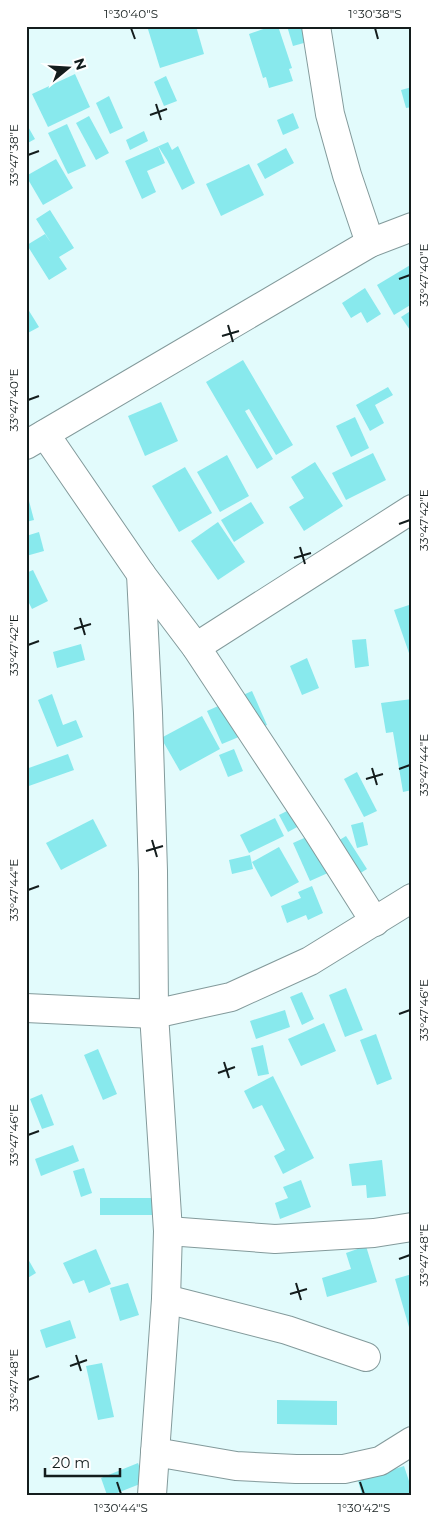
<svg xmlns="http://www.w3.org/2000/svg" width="438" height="1521" viewBox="0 0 438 1521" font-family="Montserrat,sans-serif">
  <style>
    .building { fill: #88e9ed }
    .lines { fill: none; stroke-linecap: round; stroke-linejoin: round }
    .street-casing { stroke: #839a9b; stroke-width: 30 }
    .street { stroke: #fff; stroke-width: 28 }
    .ticks { fill: none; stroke: #141d1d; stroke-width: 2 }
    .neatline { fill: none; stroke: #141d1d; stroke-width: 2 }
    .ticks-label { font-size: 12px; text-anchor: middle; fill: #141d1d }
  </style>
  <rect width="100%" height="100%" fill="#e2fbfc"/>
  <g class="building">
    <path d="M147 26H196L204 54 160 68Z"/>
    <path d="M272 26H278L292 68 289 69 293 81 269 88 266 77 263 78 249 34Z"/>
    <path d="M287 26H307L311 41 293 46Z"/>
    <path d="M75 74 90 107 48 127 32 94Z"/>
    <path d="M166 76 177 101 164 106 154 82Z"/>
    <path d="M412 87V107L406 108 401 90Z"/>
    <path d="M109 96 123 128 110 134 96 103Z"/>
    <path d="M293 113 299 128 283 135 277 120Z"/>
    <path d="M89 116 109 153 96 160 76 123Z"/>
    <path d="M26 123 35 139 26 144Z"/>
    <path d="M67 124 86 166 68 174 48 133Z"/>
    <path d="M144 131 148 141 130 150 126 140Z"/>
    <path d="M168 142 172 150 178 146 195 183 182 190 167 160 158 146 165 163 147 171 156 192 142 199 125 161Z"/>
    <path d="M286 148 294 163 265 179 257 164Z"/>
    <path d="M56 159 73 188 43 205 26 176Z"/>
    <path d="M249 164 264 195 221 216 206 184Z"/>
    <path d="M50 210 74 248 59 257 67 269 49 280 27 245 45 234 51 243 36 219Z"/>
    <path d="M412 264V304L394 315 377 285Z"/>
    <path d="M365 288 381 314 367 323 361 312 351 318 342 303Z"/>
    <path d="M26 306 39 327 26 334Z"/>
    <path d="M412 310V333L401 317Z"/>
    <path d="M243 360 293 445 276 455 249 409 245 411 273 459 257 469 206 382Z"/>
    <path d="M388 387 393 395 375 405 384 423 370 431 356 405Z"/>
    <path d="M161 402 178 441 145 456 128 416Z"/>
    <path d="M355 417 369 448 351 457 336 426Z"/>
    <path d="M373 453 386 480 346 500 332 473Z"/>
    <path d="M227 455 249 496 220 512 197 472Z"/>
    <path d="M315 462 343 506 304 531 289 507 304 498 291 477Z"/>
    <path d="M185 467 212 513 179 532 152 486Z"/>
    <path d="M29 501 34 520 26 522V502Z"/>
    <path d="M251 502 264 523 234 542 221 520Z"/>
    <path d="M218 522 245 562 218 580 191 541Z"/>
    <path d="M39 532 44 551 26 556V536Z"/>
    <path d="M33 570 48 601 32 609 26 597V573Z"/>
    <path d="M412 604V652L409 653 394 610Z"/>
    <path d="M366 639 369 666 355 668 352 640Z"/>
    <path d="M81 644 85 660 57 668 53 652Z"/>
    <path d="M307 658 319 688 302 695 290 666Z"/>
    <path d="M252 691 267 725 222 744 207 711Z"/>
    <path d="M52 694 63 725 76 720 83 737 57 747 38 700Z"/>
    <path d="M412 699V790L403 792 393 732 386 733 381 703Z"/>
    <path d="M202 716 220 749 180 771 161 738Z"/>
    <path d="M234 749 243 771 228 777 219 755Z"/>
    <path d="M68 754 74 770 26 787V769Z"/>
    <path d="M357 772 377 811 364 817 344 779Z"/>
    <path d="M313 798 321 814 288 832 279 815Z"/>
    <path d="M275 818 284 836 249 853 240 835Z"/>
    <path d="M93 819 107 846 61 870 46 843Z"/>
    <path d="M363 822 368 845 357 848 351 825Z"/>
    <path d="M322 830 339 868 310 881 293 843Z"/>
    <path d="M346 836 367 869 354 877 333 844Z"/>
    <path d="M279 847 299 882 271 897 252 862Z"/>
    <path d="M250 855 253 869 232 874 229 860Z"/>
    <path d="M312 886 323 913 308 920 306 915 287 923 281 906 301 898 298 892Z"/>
    <path d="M346 988 363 1030 345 1037 329 995Z"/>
    <path d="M302 992 314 1019 302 1025 290 997Z"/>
    <path d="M285 1010 290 1027 256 1039 250 1021Z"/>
    <path d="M324 1023 336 1051 301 1066 288 1039Z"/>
    <path d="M376 1034 392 1079 377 1085 360 1040Z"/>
    <path d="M263 1045 269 1074 258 1076 251 1048Z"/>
    <path d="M98 1049 117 1094 103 1100 84 1055Z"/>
    <path d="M273 1076 314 1158 283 1174 274 1156 285 1150 262 1105 253 1109 244 1091Z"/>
    <path d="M42 1094 54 1125 42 1129 30 1099Z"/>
    <path d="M73 1145 79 1161 41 1176 35 1159Z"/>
    <path d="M382 1160 386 1196 367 1198 366 1185 352 1186 349 1164Z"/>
    <path d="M84 1168 92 1193 81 1197 73 1171Z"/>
    <path d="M301 1180 311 1207 280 1219 275 1203 288 1198 283 1187Z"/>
    <rect x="100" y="1198" width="54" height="17"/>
    <path d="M366 1246 377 1282 327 1297 322 1278 351 1269 346 1253Z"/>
    <path d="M96 1249 111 1284 89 1293 84 1280 73 1284 63 1263Z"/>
    <path d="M28 1259 36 1273 26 1279V1260Z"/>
    <path d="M412 1274V1334H411L395 1279Z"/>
    <path d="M128 1283 139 1315 120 1321 110 1288Z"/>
    <path d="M70 1320 76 1338 46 1348 40 1330Z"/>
    <path d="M102 1363 114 1417 98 1420 86 1366Z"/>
    <path d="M277 1400 337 1401V1425L277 1424Z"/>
    <path d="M138 1463 145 1482 112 1495H107L101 1478Z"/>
    <path d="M404 1466 412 1490V1495H362L358 1481Z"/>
  </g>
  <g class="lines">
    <g class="street-casing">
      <g id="street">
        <path d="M316 26 330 114 347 175 370 243"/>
        <path d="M45 434 141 574 196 647 318 832 375 922"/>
        <path d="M26 445 370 243 412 227"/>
        <path d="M141 574 148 713 153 871 154 1014 168 1231 166 1299 152 1495"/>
        <path d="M196 647 412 509"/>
        <path d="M26 1008 154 1014 231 997 310 961 412 898"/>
        <path d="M168 1231 275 1239 374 1233 412 1227"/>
        <path d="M166 1299 287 1330 366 1357"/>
        <path d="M155 1452 236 1466 296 1469H344L380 1461 412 1441"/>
      </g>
    </g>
    <use href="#street" class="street"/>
  </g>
  <path class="ticks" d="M131 28 135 39M375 28 378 39M156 104 161 120M150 115 167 109M28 155 39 151M399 279 410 275M228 325 233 342M222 336 239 331M28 400 39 396M399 524 410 520M300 547 305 564M294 558 311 553M80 618 85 635M74 629 91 624M28 645 39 641M372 768 377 785M399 769 410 765M366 779 383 774M152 840 157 857M146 851 163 846M28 890 39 886M399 1014 410 1010M224 1062 229 1078M218 1073 235 1067M28 1135 39 1131M399 1259 410 1255M296 1283 301 1300M290 1294 307 1289M76 1355 81 1371M70 1366 87 1360M28 1380 39 1376M117 1482 121 1494M360 1482 364 1494"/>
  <rect width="438" height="1521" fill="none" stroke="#ffffff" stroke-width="55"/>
  <g transform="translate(68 68) rotate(72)" stroke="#ffffff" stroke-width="4" paint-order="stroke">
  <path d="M0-4L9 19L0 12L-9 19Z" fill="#141d1d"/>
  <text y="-8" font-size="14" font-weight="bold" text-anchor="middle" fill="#141d1d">N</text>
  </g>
  <path d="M45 1468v8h75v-8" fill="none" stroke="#141d1d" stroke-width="2.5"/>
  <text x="52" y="1468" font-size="15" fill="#141d1d" stroke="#ffffff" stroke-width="4" paint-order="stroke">20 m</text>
  <rect x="28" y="28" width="382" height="1466" class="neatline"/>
  <g class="ticks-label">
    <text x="131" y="18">1°30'40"S</text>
    <text x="375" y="18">1°30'38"S</text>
    <text transform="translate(14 155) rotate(-90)" y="4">33°47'38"E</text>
    <text transform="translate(424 275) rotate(-90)" y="4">33°47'40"E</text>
    <text transform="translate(14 400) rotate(-90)" y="4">33°47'40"E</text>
    <text transform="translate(424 520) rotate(-90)" y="4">33°47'42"E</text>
    <text transform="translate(14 645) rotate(-90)" y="4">33°47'42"E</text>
    <text transform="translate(424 765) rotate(-90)" y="4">33°47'44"E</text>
    <text transform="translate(14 890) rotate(-90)" y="4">33°47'44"E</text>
    <text transform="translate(424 1010) rotate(-90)" y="4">33°47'46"E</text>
    <text transform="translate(14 1135) rotate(-90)" y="4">33°47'46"E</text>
    <text transform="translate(424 1255) rotate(-90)" y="4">33°47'48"E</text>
    <text transform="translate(14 1380) rotate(-90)" y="4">33°47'48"E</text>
    <text x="121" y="1512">1°30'44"S</text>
    <text x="364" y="1512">1°30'42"S</text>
  </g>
</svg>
